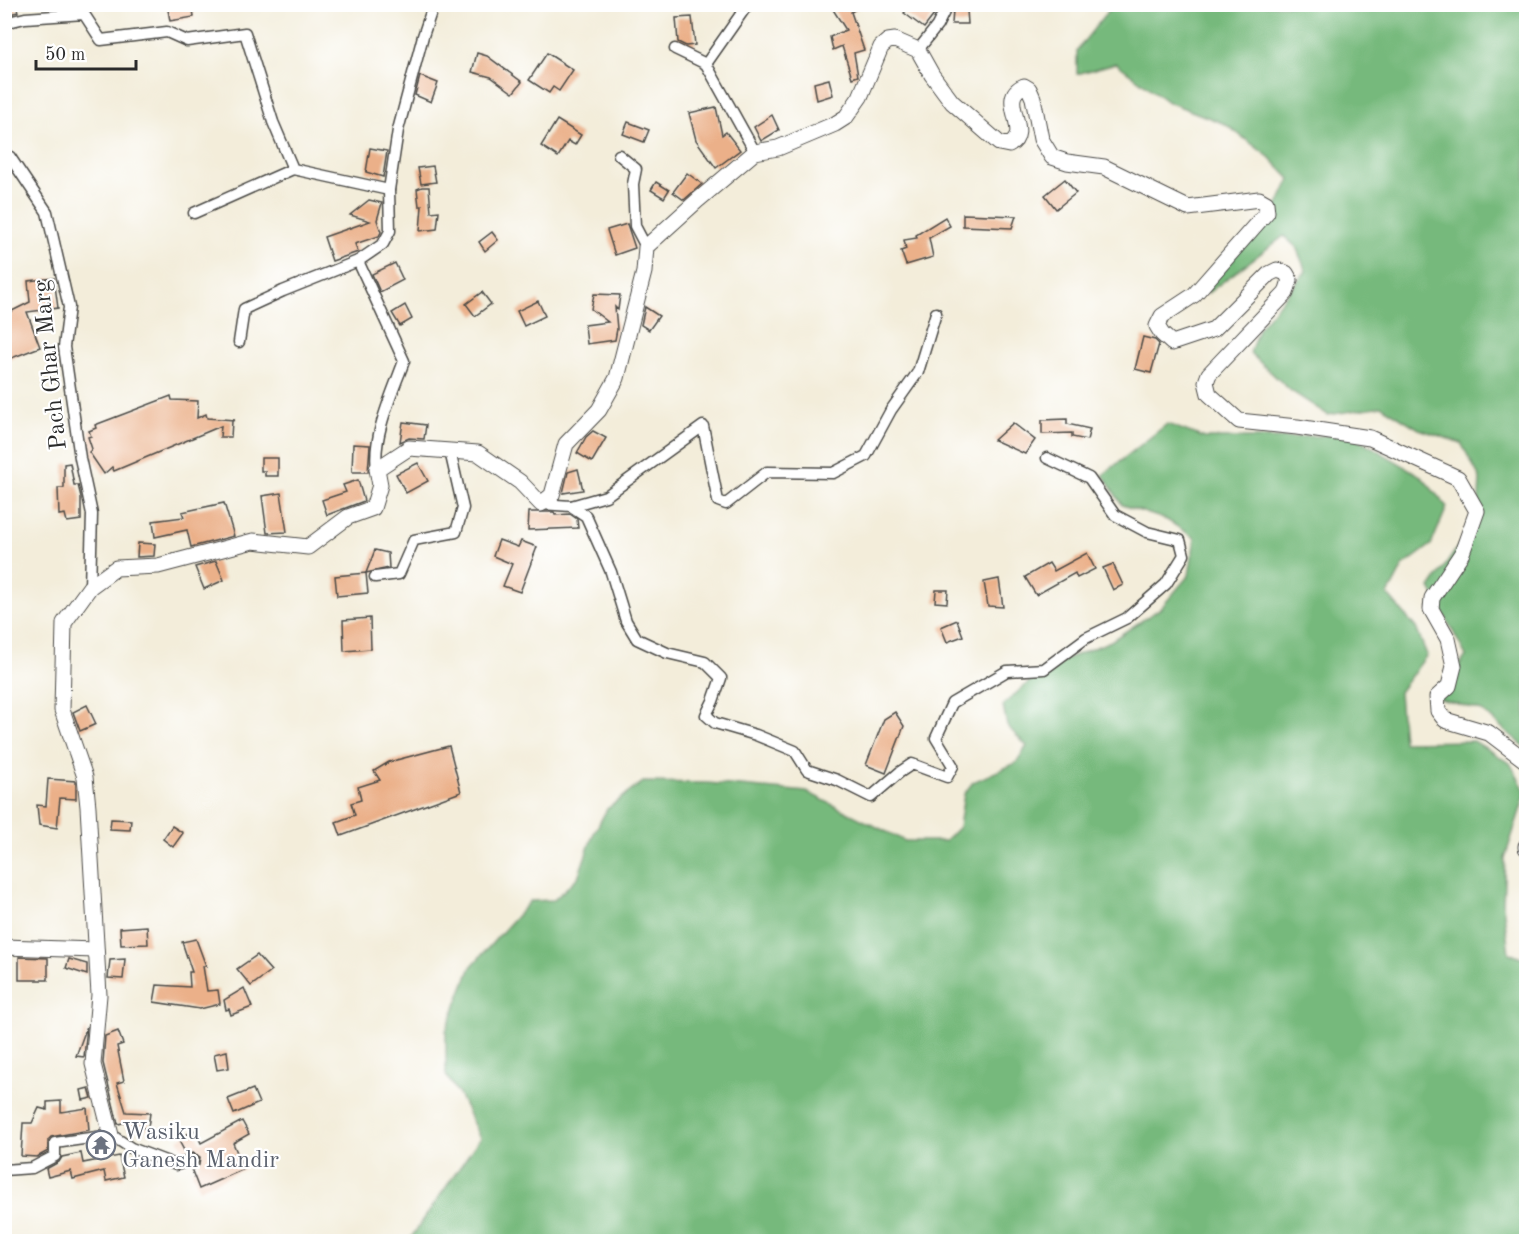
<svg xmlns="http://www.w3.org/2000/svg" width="1531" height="1246" viewBox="0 0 1531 1246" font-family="'Old Standard TT',serif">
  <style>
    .forest { fill: #76b97c; stroke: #507254; stroke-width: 1.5 }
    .building { fill: #ebb089 }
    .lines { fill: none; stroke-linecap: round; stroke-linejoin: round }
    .street-casing { stroke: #494845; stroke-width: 13 }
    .secondary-casing { stroke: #494845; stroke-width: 17 }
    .street { stroke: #fff; stroke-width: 10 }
    .secondary { stroke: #fff; stroke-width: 15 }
    .labels { text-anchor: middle; stroke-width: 4.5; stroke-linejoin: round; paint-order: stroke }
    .street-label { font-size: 24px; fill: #2b2b2b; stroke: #fff }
    .worship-label { font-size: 24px; fill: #5b616d; stroke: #fff; text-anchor: start }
  </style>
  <rect width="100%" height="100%" fill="#fff"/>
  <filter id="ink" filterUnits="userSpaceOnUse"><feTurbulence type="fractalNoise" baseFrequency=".0167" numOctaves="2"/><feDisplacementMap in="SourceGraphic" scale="12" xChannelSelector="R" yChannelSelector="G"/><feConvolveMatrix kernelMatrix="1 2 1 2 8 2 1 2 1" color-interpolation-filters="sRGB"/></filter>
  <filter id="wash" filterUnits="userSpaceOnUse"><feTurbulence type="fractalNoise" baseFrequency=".008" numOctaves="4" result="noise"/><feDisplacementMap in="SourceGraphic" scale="24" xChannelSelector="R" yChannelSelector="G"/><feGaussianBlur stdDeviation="1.35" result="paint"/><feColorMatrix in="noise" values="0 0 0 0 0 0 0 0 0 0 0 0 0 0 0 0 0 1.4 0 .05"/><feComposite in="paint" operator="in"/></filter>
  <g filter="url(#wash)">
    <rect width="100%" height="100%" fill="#f3edda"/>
    <g class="forest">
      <path d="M1113 5H1526V748L1482 711 1437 698 1466 656 1430 588 1478 517 1480 478 1461 443 1419 429 1382 406 1328 415 1291 391 1250 353 1258 329 1306 271 1296 247 1284 236 1208 293 1209 281 1277 207 1290 179 1269 157 1225 124 1168 102 1116 63 1077 74V50Z"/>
      <path d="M1167 424 1205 438H1281L1350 434 1421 476 1447 507 1431 545 1403 566 1388 595 1416 628 1427 655 1399 692 1403 742 1474 741 1510 763 1526 792 1505 858 1503 905 1509 953 1526 960V1241L408 1242 480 1138 460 1096 446 1075V1031L471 967 530 901 554 900 578 877 593 835 607 809 643 782 708 783 807 792 905 841H945L959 827 964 794 973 782 1016 763 1027 746 1007 726 1003 705 1046 667 1111 641 1161 608 1189 575 1195 538 1167 520 1122 505 1103 475Z"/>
    </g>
    <g id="blocks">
      <g class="building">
        <path d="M4 4H16L18 12 4 15Z"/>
        <path d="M167 4H192L194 17 170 21Z"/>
        <path d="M839 4H864L851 12 864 50 854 53 858 76 852 78 842 46 833 50 830 37 846 30 832 8Z"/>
        <path d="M912 4H921L934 15 924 28 904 13Z"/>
        <path d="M953 10H967L968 24H952Z"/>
        <path d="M692 17 695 45 686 46 678 42 676 18Z"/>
        <path d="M477 53 487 56 522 82 513 93 491 77 472 72Z"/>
        <path d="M547 53 573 70 559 91 553 87 549 93 529 80Z"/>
        <path d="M420 76 438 83 431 102 415 95Z"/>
        <path d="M829 79 833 95 817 100 814 83Z"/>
        <path d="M716 107 722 135 726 132 740 150 716 168 696 140 689 113Z"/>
        <path d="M772 115 779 130 761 141 754 127Z"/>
        <path d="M557 120 581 135 575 145 568 141 558 157 541 146Z"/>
        <path d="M628 122 649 130 644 142 623 134Z"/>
        <path d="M370 148 387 151 383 177 366 172Z"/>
        <path d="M433 166 436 182 421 184 418 168Z"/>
        <path d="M687 173 702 184 684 200 673 192Z"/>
        <path d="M1065 179 1076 193 1056 209 1045 195Z"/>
        <path d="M656 182 669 190 664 198 651 190Z"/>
        <path d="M422 187H429L431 212 439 211 437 229 420 231 422 206H419L417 189Z"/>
        <path d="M369 200 382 203 377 220 381 232 379 236 355 244 358 252 332 261 324 237 370 221 350 215Z"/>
        <path d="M963 214 1016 216 1012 228 963 226Z"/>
        <path d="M945 217 950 226 929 238 933 257 906 265 901 251 906 249 904 240 917 238 916 235Z"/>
        <path d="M627 224 635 248 615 255 607 230Z"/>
        <path d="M492 232 498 240 485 251 479 242Z"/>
        <path d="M395 263 403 280 380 292 372 274Z"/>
        <path d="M54 278 58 308 27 312 40 347 4 361V315L30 302 28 281Z"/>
        <path d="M482 292 491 304 475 316 466 304Z"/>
        <path d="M594 294 620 295 618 310 615 307 617 329 615 340 587 344 585 325 608 322 591 309Z"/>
        <path d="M538 301 545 316 524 326 517 311Z"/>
        <path d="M405 305 412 319 400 326 392 313Z"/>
        <path d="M645 307 659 316 649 330 641 325Z"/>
        <path d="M1143 337 1155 340 1159 344 1151 373 1135 369Z"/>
        <path d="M171 396 172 400 198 401 197 418 206 414 207 418 235 420 232 421 231 437H220L221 426 114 471 112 467 104 474 89 452 92 449 88 437 91 436 89 431 96 428 95 425Z"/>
        <path d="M1067 419V424L1090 429 1087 440 1072 437V433L1042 434V420Z"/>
        <path d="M403 422 426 425 424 439 409 438 400 442Z"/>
        <path d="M1013 423 1035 440 1025 454 994 440Z"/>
        <path d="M593 431 606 438 592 462 577 453 586 437Z"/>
        <path d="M353 444 370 445 368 472H352Z"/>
        <path d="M261 458H278V476H265V471H261Z"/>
        <path d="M70 463 74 485H78L81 497V520L67 522 65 514 59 515 58 488H64V464Z"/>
        <path d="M418 463 428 481 406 493 396 474Z"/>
        <path d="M578 469 583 490 563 493 568 472Z"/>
        <path d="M358 480 364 501 327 515 322 500 346 492 343 485Z"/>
        <path d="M281 493 287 532 267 533 262 496Z"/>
        <path d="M224 503 234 536 191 547 187 530 155 537 153 521 184 517 182 512Z"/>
        <path d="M529 512H554L555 515 570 514 577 519 578 528 528 530Z"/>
        <path d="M499 540 518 547 521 541 537 547 520 592 503 586 512 564 493 556Z"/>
        <path d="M138 543 155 544 154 556 137 557Z"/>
        <path d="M375 550 388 553 389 568 366 573Z"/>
        <path d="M1087 553 1095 569 1077 578 1075 573 1036 595 1025 577 1049 563 1054 571Z"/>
        <path d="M216 561 224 580 204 589 195 567Z"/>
        <path d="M1113 564 1123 585 1113 590 1103 568Z"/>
        <path d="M366 573 368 593 337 596 335 576Z"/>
        <path d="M999 579 1003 607 988 606 984 582Z"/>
        <path d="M936 590H948L947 603 935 602Z"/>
        <path d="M370 618 371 649 344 651 343 620Z"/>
        <path d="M957 620 963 636 947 642 941 627Z"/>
        <path d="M87 705 96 724 80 731 73 712Z"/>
        <path d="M895 712 904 726 886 773 866 765 884 719Z"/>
        <path d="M449 746 461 792 341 836 336 822 355 815 351 803 361 800 358 787 380 780 374 771 389 762Z"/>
        <path d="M48 779 76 781V799L60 798 57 828 39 825 37 805 46 806Z"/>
        <path d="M111 819 131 820 130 830 110 829Z"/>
        <path d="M172 826 183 833 173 847 163 839Z"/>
        <path d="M147 926 148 944 121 945 120 928Z"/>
        <path d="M196 939 206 966H203L207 991 218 990 220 1004 200 1009 154 1002 157 985 190 987 189 972H192L182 942Z"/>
        <path d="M257 955 271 971 251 986 237 969Z"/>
        <path d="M19 957 48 958V980H19Z"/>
        <path d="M69 959 87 964V975L66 968Z"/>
        <path d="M125 959 123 979 108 978 110 960Z"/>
        <path d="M244 988 252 1007 231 1015 229 1009 226 1010 224 1000Z"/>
        <path d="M87 1026 84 1057 76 1056Z"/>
        <path d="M118 1031 123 1044 117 1046 124 1081 117 1083 126 1112 150 1113 148 1128H127V1122L118 1124 103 1063 105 1036Z"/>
        <path d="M227 1051 229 1068 217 1070 214 1054Z"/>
        <path d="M89 1088 92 1098 83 1100 81 1090Z"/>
        <path d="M253 1089 259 1103 234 1114 228 1099Z"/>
        <path d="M61 1101V1112L87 1108 89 1130 51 1137 48 1140V1151L37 1157 21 1156 23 1123H32L39 1108 47 1110V1102Z"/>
        <path d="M242 1121 249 1134 233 1143 244 1169 199 1189 192 1171 199 1165 200 1157 194 1153 186 1154 178 1139 195 1130 201 1143Z"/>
        <path d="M81 1153 83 1163 119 1156 124 1177 106 1181 104 1171 73 1179 71 1171 48 1177 46 1169 59 1162 62 1157Z"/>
      </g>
    </g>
  </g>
  <g filter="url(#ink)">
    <use href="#blocks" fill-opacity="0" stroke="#494845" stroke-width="1.5"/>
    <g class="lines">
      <g class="street-casing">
        <g id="street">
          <path d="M4 23 25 18 84 14 101 40 167 32 187 41 245 33 273 122 293 169 389 190"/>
          <path d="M675 49 706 64 755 152"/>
          <path d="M918 50 937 26 948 4"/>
          <path d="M706 64 748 4"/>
          <path d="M4 153 10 157 47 212 69 307 64 347 80 458 92 514 90 587"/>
          <path d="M619 155 636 169 633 184 635 226 646 247"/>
          <path d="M194 213 293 169"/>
          <path d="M239 342 244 309 283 291 358 261"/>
          <path d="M377 469C372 435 393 392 404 361L358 261 383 244 390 231 389 190 398 130 423 36 431 12V4"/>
          <path d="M541 504 571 506 586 516 611 572 626 621 637 639 667 653 705 662 721 678 713 701 706 715 715 723 756 735 795 751 807 770 837 780 871 797 900 772 912 764 947 777 953 766 936 738 952 703 1007 671 1044 669 1086 638 1127 618 1166 584 1184 555 1180 540 1147 532 1115 515 1089 478 1047 458"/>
          <path d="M571 506 606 496 703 426 718 501 726 504 767 472 833 473 866 456 891 410 918 372 936 313"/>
          <path d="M375 577 399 574 414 540 456 532 463 508 450 451"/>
          <path d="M4 1170 32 1168 55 1156V1143L111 1135 131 1148 176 1165 193 1160"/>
        </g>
      </g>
      <g class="secondary-casing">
        <g id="secondary">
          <path d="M1526 846V848"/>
          <path d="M4 947 95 950"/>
          <path d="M111 1135 93 1064 99 995 88 807 85 777 62 710 64 623 90 587 116 568 158 566 253 541 308 547 348 517 373 508 380 485 377 469 409 448 478 453 520 482 541 504 552 495 566 444 599 410 617 378 644 272 646 247 698 200 755 152 778 148 835 124 846 117 860 97 881 47 888 41 895 40 918 50 932 75 952 102 999 143 1009 145C1034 132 995 98 1024 86L1029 89 1033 98 1041 139 1052 157 1067 162 1104 167 1188 208 1259 199 1266 203 1267 212 1194 295 1162 316 1157 326 1162 334 1172 343 1214 329 1269 274 1277 270 1286 273 1290 280 1286 293 1209 374 1206 382 1209 394 1239 421 1297 427 1370 438 1458 478 1477 511 1462 553 1432 598 1431 609 1448 639 1454 666 1449 686 1437 697 1438 711 1445 720 1489 733 1526 761"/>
        </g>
      </g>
      <use href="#street" class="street"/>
      <use href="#secondary" class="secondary"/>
    </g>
  </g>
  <defs>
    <g id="temple-ring" transform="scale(1.5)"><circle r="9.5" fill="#fff" stroke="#6b7280" stroke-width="1.5"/><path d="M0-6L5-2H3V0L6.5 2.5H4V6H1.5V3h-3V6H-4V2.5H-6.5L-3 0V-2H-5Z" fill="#6b7280"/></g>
  </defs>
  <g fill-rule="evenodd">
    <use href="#temple-ring" x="101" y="1145"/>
  </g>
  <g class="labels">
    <g class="street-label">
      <text transform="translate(49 365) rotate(-96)" y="8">Pach Ghar Marg</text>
    </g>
    <g class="worship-label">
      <text x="122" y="1139">Wasiku<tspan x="122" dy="28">Ganesh Mandir</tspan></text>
    </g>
  </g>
  <rect width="1531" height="1246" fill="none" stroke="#fff" stroke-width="24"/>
  <path d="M36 60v9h100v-9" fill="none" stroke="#2b2b2b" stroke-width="3"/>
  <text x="45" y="60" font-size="18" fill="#2b2b2b" stroke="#ffffff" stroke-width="4.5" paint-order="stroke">50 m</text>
</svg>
